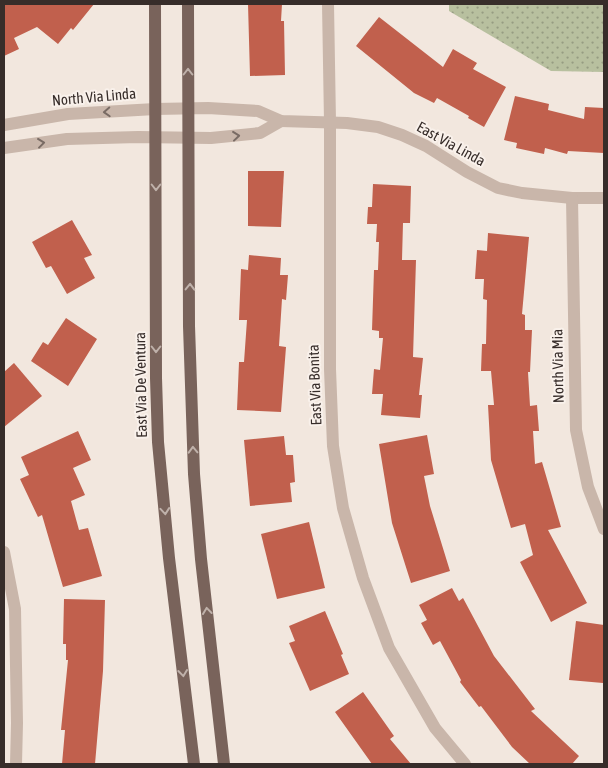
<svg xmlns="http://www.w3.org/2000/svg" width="608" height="768" viewBox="0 0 608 768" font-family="'Asap Condensed',sans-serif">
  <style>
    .grass { fill: url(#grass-dots) }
    .building { fill: #c1604d }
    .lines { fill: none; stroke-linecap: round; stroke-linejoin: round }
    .minor { stroke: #c9b6aa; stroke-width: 12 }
    .major { stroke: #79635b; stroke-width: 12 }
    .oneway { stroke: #bfb1aa }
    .oneway2 { stroke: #796b64 }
    .labels { text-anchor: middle; stroke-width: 4; stroke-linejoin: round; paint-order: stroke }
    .street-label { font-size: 15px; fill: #372d2a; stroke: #f9f1eb }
  </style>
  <defs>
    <pattern id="grass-dots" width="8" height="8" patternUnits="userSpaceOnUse" patternTransform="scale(1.25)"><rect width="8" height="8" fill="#b8c09f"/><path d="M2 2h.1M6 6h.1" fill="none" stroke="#969c82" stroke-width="1.8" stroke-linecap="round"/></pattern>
  </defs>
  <rect width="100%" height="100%" fill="#f2e7de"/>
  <path class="grass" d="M449 4H604V72L551 71 449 11Z"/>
  <g class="building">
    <path d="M4 4H94L73 30 71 28 58 44 37 27 14 38 19 49 4 56Z"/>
    <path d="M248 4H282L281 21H284L285 75 250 76Z"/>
    <path d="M379 17 443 67 453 49 477 63 473 69 506 87 484 127 468 118 469 116 437 98 434 103 414 93 356 46Z"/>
    <path d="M515 96 549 104 548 110 584 119 585 107 604 108V153L568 151 567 154 545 148 544 154 516 148 517 143 504 140Z"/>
    <path d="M248 171H284L281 227 248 226Z"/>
    <path d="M373 184 411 186 410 223H403L402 260H416L413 357 423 358 419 395H422L420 418 381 415 383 394H372L374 369 380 370 383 338H379V331L372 330 374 270H378L379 242H376L377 224H367L368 207H372Z"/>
    <path d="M72 220 92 255 84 258 95 278 67 294 51 266 46 268 32 242Z"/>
    <path d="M488 233 529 237 522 314 525 315V330H532L530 372H528L530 406 537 405 539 431H533L535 464 542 462 561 527 548 530 587 603 551 622 520 562 533 555 525 524 511 528 491 460 488 405H494L491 371H481L482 344H486L487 300 483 299 484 279H475L477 250 487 251Z"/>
    <path d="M249 255 281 258 280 275H288L286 300 282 299 279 346 286 347 281 412 237 410 239 362H244L247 320H239L241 269 248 270Z"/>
    <path d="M66 318 97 339 68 386 31 361 43 342 48 345Z"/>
    <path d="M14 363 42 396 4 427V372Z"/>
    <path d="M78 431 91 460 73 468 85 495 71 501 79 530 88 528 102 576 63 587 42 515 38 517 20 479 29 475 21 457Z"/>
    <path d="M427 435 434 474 424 476 430 506 450 571 411 583 392 523 379 444Z"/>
    <path d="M284 436 286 455H293L295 482 290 483 292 502 250 506 244 440Z"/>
    <path d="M309 522 325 588 277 599 261 534Z"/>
    <path d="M452 588 459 601 463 598 494 656 535 709 531 711 579 756 572 764H530L512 747 481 706 479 707 460 682 461 680 440 641 433 645 421 623 427 620 419 605Z"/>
    <path d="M64 599 105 600 103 671 95 764H62L65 730H61L68 660H66V644H63Z"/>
    <path d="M325 611 343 654 341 655 349 674 310 691 289 643 295 641 289 626Z"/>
    <path d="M576 621 604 625 603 683 569 680Z"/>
    <path d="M363 692 394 736 390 739 411 764H372L335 712Z"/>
  </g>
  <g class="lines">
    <g class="minor">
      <path d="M328 4 330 122V369L333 446 343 508 363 578 389 648 435 728 465 764"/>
      <path d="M4 125 68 114 155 109 208 108 258 111 281 121 347 123 378 127 402 135 426 146 467 172 498 188 522 193 572 198H604"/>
      <path d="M4 148 67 139 138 137 211 138 260 133 281 121"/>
      <path d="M572 198 576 430 588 487 604 529"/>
      <path d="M4 552 15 609 17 723 16 764"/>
    </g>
    <g class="major">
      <path d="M155 4 156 378 158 442 169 558 194 764"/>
      <path d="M188 4 189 326 194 474 201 559 224 764"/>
    </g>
  </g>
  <defs><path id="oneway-chevron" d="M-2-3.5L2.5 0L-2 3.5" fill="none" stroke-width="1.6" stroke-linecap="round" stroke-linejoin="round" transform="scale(1.25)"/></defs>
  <g class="oneway">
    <use href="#oneway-chevron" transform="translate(188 72) rotate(-90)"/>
    <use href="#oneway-chevron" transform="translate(156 187) rotate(90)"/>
    <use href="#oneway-chevron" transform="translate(190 287) rotate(-89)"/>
    <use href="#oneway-chevron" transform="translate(156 349) rotate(90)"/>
    <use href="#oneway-chevron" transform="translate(193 450) rotate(-92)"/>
    <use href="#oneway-chevron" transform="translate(165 511) rotate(85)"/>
    <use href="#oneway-chevron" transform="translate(207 611) rotate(-97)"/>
    <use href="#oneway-chevron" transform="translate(183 673) rotate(83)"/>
  </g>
  <g class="oneway2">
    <use href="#oneway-chevron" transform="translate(107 112) rotate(177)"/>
    <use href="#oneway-chevron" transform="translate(236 136) rotate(-6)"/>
    <use href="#oneway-chevron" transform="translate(41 143) rotate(-7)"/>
  </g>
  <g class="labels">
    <g class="street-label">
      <text transform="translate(94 97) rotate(-5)" y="5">North Via Linda</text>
      <text transform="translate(451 144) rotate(29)" y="5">East Via Linda</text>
      <text transform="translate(558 366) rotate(-91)" y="5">North Via Mia</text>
      <text transform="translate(141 385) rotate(-91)" y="5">East Via De Ventura</text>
      <text transform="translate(315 385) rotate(-92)" y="5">East Via Bonita</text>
    </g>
  </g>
  <rect width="608" height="768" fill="none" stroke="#372d2a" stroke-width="10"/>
</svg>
